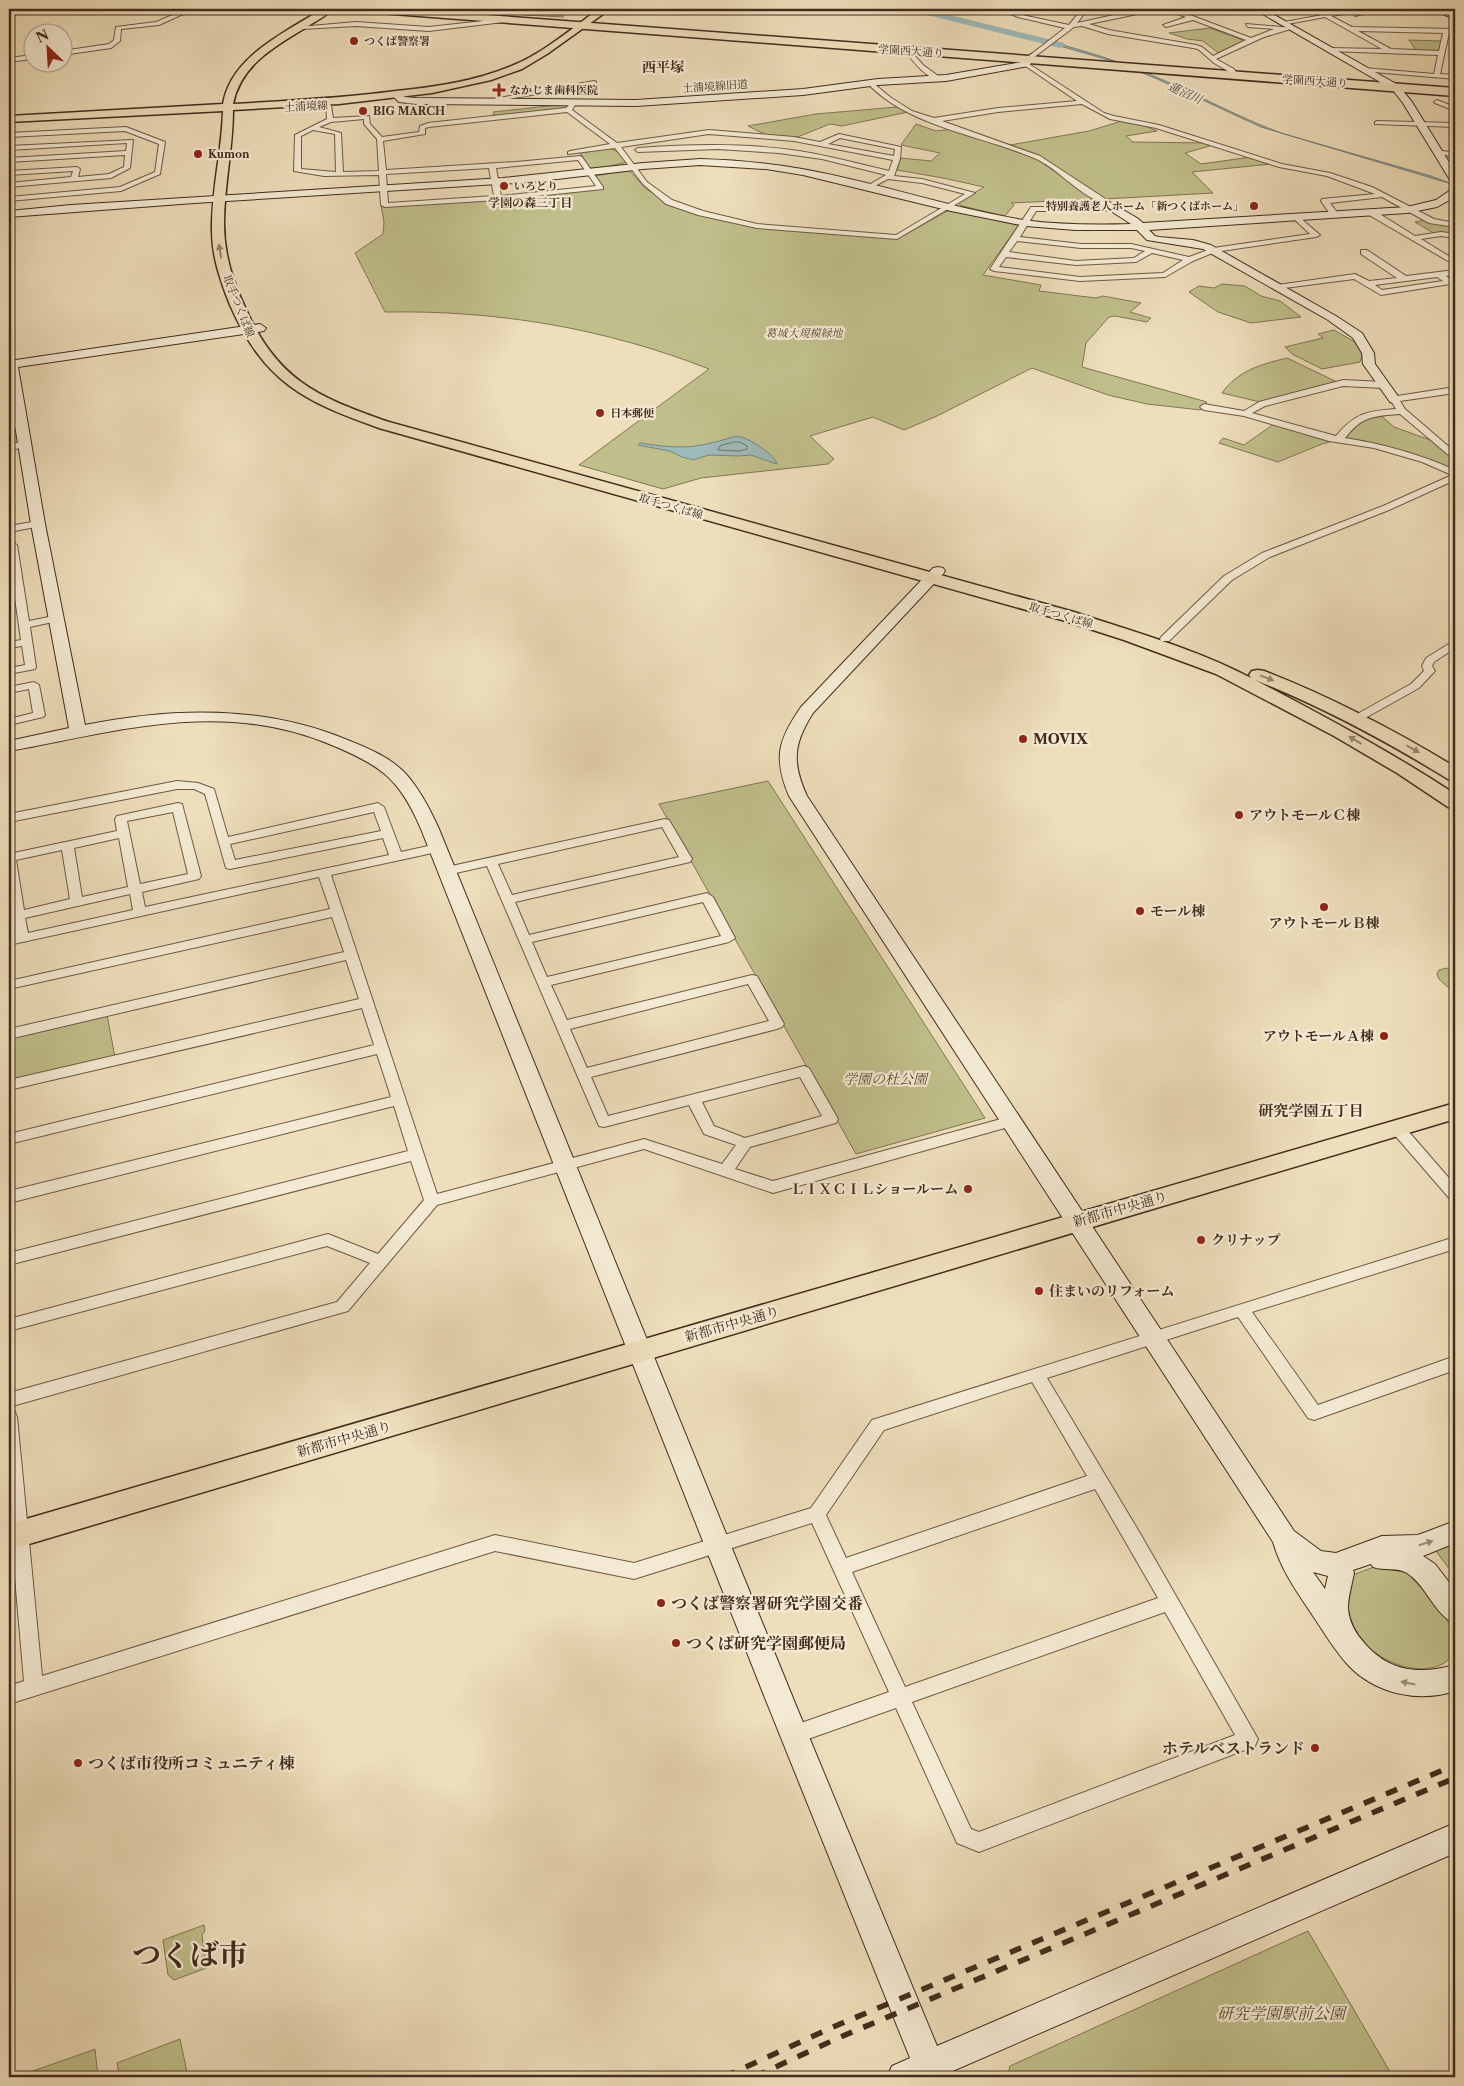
<svg xmlns="http://www.w3.org/2000/svg" width="1464" height="2086" viewBox="0 0 1464 2086" font-family="'Libre Caslon Text','Noto Serif JP',serif">
  <style>
    .green { fill: #c0bf8b; stroke: #817654 }
    .water { fill: #9ebaba; stroke: #79827b }
    .lines { fill: none; stroke-linecap: round; stroke-linejoin: round }
    .shore { stroke: #70746c; stroke-width: 1 }
    .river { fill: #9ebaba; fill-rule: evenodd }
    .street-casing { stroke: #6d5944; stroke-width: 2 }
    .secondary-casing { stroke: #422d1d; stroke-width: 2 }
    .primary-casing { stroke: #422d1d; stroke-width: 3 }
    .highway-casing { stroke: #422d1d; stroke-width: 3 }
    .street { fill: #f4ead3; fill-rule: evenodd }
    .secondary { fill: #f4ead3; fill-rule: evenodd }
    .primary { fill: #eedebb; fill-rule: evenodd }
    .highway { fill: #eedebb; fill-rule: evenodd }
    .rail { stroke: #422d1d; stroke-width: 5.5; stroke-dasharray: 12 12; stroke-linecap: butt }
    .oneway { fill: #98866c }
    .oneway2 { fill: #9b8c78 }
    .poi-dot { fill: #8f2418; stroke: #f4ead3; stroke-width: 2 }
    .labels { text-anchor: middle; stroke-width: 4.5; stroke-linejoin: round; paint-order: stroke }
    .far-poi-label { font-size: 11px; font-weight: bold; fill: #422d1d; stroke: #f4ead3; text-anchor: start }
    .far-street-label { font-size: 11px; fill: #422d1d; stroke: #f4ead3 }
    .far-park-label { font-size: 11px; font-style: italic; fill: #5b4a33; stroke: #f4ead3 }
    .far-water-label { font-size: 12px; font-style: italic; fill: #595044; stroke: #f4ead3 }
    .far-neighbourhood-label { font-size: 12px; font-weight: bold; fill: #422d1d; stroke: #f4ead3 }
    .far-quarter-label { font-size: 14px; font-weight: bold; fill: #422d1d; stroke: #f4ead3 }
    .poi-label { font-size: 14px; font-weight: bold; fill: #422d1d; stroke: #f4ead3; text-anchor: start }
    .park-label { font-size: 14px; font-style: italic; fill: #5b4a33; stroke: #f4ead3 }
    .street-label { font-size: 14px; fill: #422d1d; stroke: #f4ead3 }
    .neighbourhood-label { font-size: 15px; font-weight: bold; fill: #422d1d; stroke: #f4ead3 }
    .near-poi-label { font-size: 16px; font-weight: bold; fill: #422d1d; stroke: #f4ead3; text-anchor: start }
    .near-park-label { font-size: 16px; font-style: italic; fill: #5b4a33; stroke: #f4ead3 }
    .near-town-label { font-size: 29px; font-weight: bold; fill: #422d1d; stroke: #f4ead3 }
  </style>
  <rect width="100%" height="100%" fill="#eedebb"/>
  <filter id="stains"><feTurbulence type="fractalNoise" baseFrequency=".004" numOctaves="4"/><feColorMatrix values="0 0 0 0 .2 0 0 0 0 .09 0 0 0 0 .02 0 0 0 .5 -.17"/></filter>
  <radialGradient id="worn" r=".72"><stop offset=".6" stop-color="#630" stop-opacity="0"/><stop offset="1" stop-color="#630" stop-opacity=".3"/></radialGradient>
  <g class="green">
    <path d="M529 9H560L566 13 563 17 525 15 532 13Z"/>
    <path d="M1210 28 1245 41 1226 49 1221 55 1203 41 1187 39 1169 33Z"/>
    <path d="M1409 40 1441 41 1439 52H1417Z"/>
    <path d="M557 105H570L567 109 495 118 492 115H495L493 112Z"/>
    <path d="M897 107 908 112 842 126 830 124 795 138 766 135 748 126 816 114Z"/>
    <path d="M1122 121 1143 125 1157 131 1126 136 1133 142 1207 143 1213 145 1185 153 1201 164 1251 157 1271 164 1192 172 1213 193 1104 199 1041 157 1010 145 1089 131Z"/>
    <path d="M916 124 936 131 953 129 1035 157 1096 199 1011 203 1014 205 1005 216 962 206 958 203 984 187 943 178 897 170 901 158 931 161 940 153 901 145Z"/>
    <path d="M610 148 618 152 627 162 599 169 590 168 580 153Z"/>
    <path d="M629 170 646 189 676 206 761 228 899 238 949 210 1017 225 1018 226 983 275 1041 285 1039 291 1096 298 1103 296 1141 303 1130 312 1151 318 1147 322 1115 316 1109 317 1086 343 1082 367 1207 402 1201 410 1147 404 1108 395 1032 368 937 416 904 430 873 417 810 436 834 459 828 464 701 478 663 489 579 465 709 369C605 328 496 310 385 312L355 253 383 234 384 222 381 206 515 198 604 189 595 176Z"/>
    <path d="M1426 220 1455 226V235L1435 234 1415 222Z"/>
    <path d="M1222 284 1245 286 1261 296 1280 301 1301 317 1251 323 1218 312 1189 292 1199 286 1214 288Z"/>
    <path d="M1334 330 1360 345 1364 351 1360 362 1322 369 1292 354 1285 347 1323 338 1318 334Z"/>
    <path d="M1287 358 1337 382 1260 402 1222 393C1237 371 1262 364 1287 358Z"/>
    <path d="M1379 414 1394 427 1433 441 1455 459V471C1422 454 1383 445 1346 438L1357 423Z"/>
    <path d="M1274 424 1333 441 1322 444 1278 462 1219 443 1223 438 1244 445Z"/>
    <path d="M768 781 985 1118 856 1154 659 804Z"/>
    <path d="M1446 968 1455 972V987L1450 989 1439 979 1437 974 1439 970Z"/>
    <path d="M107 1015 115 1057 9 1083V1038Z"/>
    <path d="M1455 1538V1568L1450 1570 1433 1547Z"/>
    <path d="M1387 1562 1416 1576 1454 1630 1455 1653C1426 1692 1351 1652 1346 1611 1344 1601 1349 1587 1350 1576Z"/>
    <path d="M204 1925 205 1931 202 1935 205 1956 216 1960 209 1967 174 1980 168 1975 163 1940Z"/>
    <path d="M1308 1931 1393 2077H1007L1010 2066Z"/>
    <path d="M180 2039 188 2077H120L117 2063Z"/>
    <path d="M95 2049 98 2077H16L90 2051Z"/>
  </g>
  <g class="water">
    <path d="M1031 36C1070 47 1108 57 1144 72 1192 91 1236 117 1284 134L1431 176 1455 185 1261 127 1155 78 1112 61 1029 37Z"/>
    <path d="M733 437C736 437 739 436 741 437 750 439 775 455 777 464L751 455 739 456 709 455 693 460 682 457 670 451 638 445 640 443C679 449 694 449 733 437Z"/>
  </g>
  <g class="lines">
    <path class="shore" d="M734 442H740L747 446V449L739 451 718 450 720 446Z"/>
    <path class="river" d="M909 9H925L1064 43 1065 45 1060 48 911 11Z"/>
    <g class="street-casing">
      <g id="street">
        <path d="M187 9H194L159 25 121 29 120 41 111 48 62 55V51L109 44 114 40 116 27 156 22Z"/>
        <path d="M998 9H1006L1022 15 1069 25 1082 9H1088L1077 23 1142 9H1228L1225 11 1142 13 1089 24 1109 30 1196 45 1202 47 1213 56 1246 40 1193 20 1166 27 1163 25 1186 17 1180 15 1182 12 1251 38 1274 29 1248 27 1246 24 1294 28 1264 37 1216 59 1234 69 1236 72 1233 74 1214 63 1198 49 1193 48 1108 34 1082 26 1074 27 1033 58H1029V56L1065 28 1018 17Z"/>
        <path d="M1355 9H1366L1363 11 1383 9 1355 16 1353 13 1363 11 1331 16 1352 27 1455 29V33H1449L1440 74 1455 75V79L1362 71 1364 68 1434 74 1438 55 1329 51 1327 48 1382 49 1325 17 1282 25 1279 23ZM1358 31 1443 33 1439 51 1391 49Z"/>
        <path d="M511 18 513 21 429 31 356 26 302 29 299 27 356 22 429 27Z"/>
        <path d="M905 49H909L923 65 941 78V80C927 80 913 61 905 51Z"/>
        <path d="M32 55V59L9 62V58Z"/>
        <path d="M1026 62 1104 113 1114 116 1159 125 1282 164 1330 173 1372 187 1434 219 1455 223V227L1429 223 1382 197 1330 203 1339 215 1332 217 1321 201 1322 199 1375 194 1327 176 1279 167 1156 128 1110 119 1082 104 998 112 942 121 1040 156 1104 198 1105 200 1101 202C1076 193 1058 168 1034 158 980 135 909 127 867 83L872 82 890 97 912 111 934 118 998 108 1077 101 1024 65Z"/>
        <path d="M594 81 596 82V84L485 103 482 101Z"/>
        <path d="M1437 100 1455 107V111L1435 103 1434 102Z"/>
        <path d="M573 101 576 103 572 110 617 143 709 130 794 137 820 142 839 134 901 147 900 159 894 176 922 179 975 193 897 239 757 228 698 215 666 204 643 184 615 148 568 154V152L570 151 610 144 567 112 429 127 425 128V134L383 141 386 170 516 162 580 156 582 157 603 187V189L498 200 385 207 381 205 379 175 324 176 294 171 295 135 327 119 326 104 331 105 333 118 369 116 370 124 382 137 419 132 420 126 428 123 566 108ZM364 119V124L377 139 379 171 343 172 341 133 319 127 331 122ZM313 130 335 134 336 172 301 169V136ZM709 134 794 141 893 160 889 171C860 164 830 156 799 151 746 143 692 144 638 148L635 150 638 152 718 149 779 153 822 159 886 175 867 186V188L869 189 888 179 922 183 965 194 896 235 757 224 703 211 672 200 647 182 621 147ZM840 138 895 149 894 156 828 144ZM578 160 596 186 501 196 496 168ZM489 168 494 196 388 203 386 174Z"/>
        <path d="M1377 121 1455 123V127L1375 124V122Z"/>
        <path d="M126 127 165 142 160 174 121 191 9 201V197L120 187 155 172 159 144 125 131 9 137V133Z"/>
        <path d="M133 140 130 168 111 178 9 187V183L71 177 73 171 9 175V171L77 167 80 169 78 177 109 174 124 167 125 155 9 162V158L126 151 127 143 9 150V146Z"/>
        <path d="M1437 150 1455 153V157L1435 153 1434 152Z"/>
        <path d="M1113 205H1116V209L1101 211H1036L1020 237 1081 244H1131L1189 257 1213 248 1310 234 1294 219V215H1297L1320 235 1316 237 1215 252 1193 261 1165 277 1080 281 994 271 990 269 1031 207H1101ZM1017 241 1081 248H1131L1145 251 1134 258 1076 261 1009 252ZM1152 253 1183 260 1163 273 1080 277 999 267 1006 257 1076 265 1136 262Z"/>
        <path d="M1369 211H1375L1415 236 1441 232 1455 234V238L1441 236 1421 239 1455 260V265L1369 215Z"/>
        <path d="M1361 250H1367L1406 276 1455 270V274L1446 276 1454 282 1450 284 1381 295 1354 279 1277 289 1273 287 1277 285 1355 274 1369 281 1397 278 1361 254ZM1437 277 1443 281 1382 290 1375 285Z"/>
        <path d="M1343 380 1384 382 1388 385 1384 388 1343 386 1265 406 1252 413 1336 436C1355 413 1367 411 1396 409L1390 399 1391 397 1455 387V393L1400 401 1405 409 1455 452V459L1452 458 1400 414C1374 416 1362 416 1345 438 1383 444 1419 454 1455 470V480L1389 510 1270 557 1232 580 1169 641H1161L1160 639 1161 637 1224 576 1262 553 1383 506 1452 475 1422 462 1374 448 1329 441 1244 416 1204 410 1200 407 1204 404 1244 411 1259 402Z"/>
        <path d="M20 422 23 423V427L9 429V423Z"/>
        <path d="M24 442 29 445 27 447 9 450V444Z"/>
        <path d="M38 521 41 522V526L9 532V526Z"/>
        <path d="M9 540 17 545 29 621 58 615 63 618 62 620 30 627 36 667 35 669 9 674V668L25 665 22 646 9 648V642L21 640 9 556Z"/>
        <path d="M1455 640V648L1434 662 1432 666 1435 671 1419 688 1367 717H1359L1357 715 1359 713 1411 684 1424 671 1422 666 1426 658Z"/>
        <path d="M34 682 39 685 45 715 43 717 9 725V719L33 713 29 689 9 693V687Z"/>
        <path d="M177 781 198 783 214 789 228 837 378 803 384 807 401 852 437 844 443 848 437 852 331 875 437 1194 644 1139 722 1164 736 1145 704 1134 689 1105 604 1127 599 1126 487 866 447 875 441 871 447 867 665 819 669 820 692 859 690 862 515 902 529 935 707 893 713 897 735 938 729 942 551 985 567 1020 752 975 757 976 784 1024 782 1027 777 1029 591 1077 608 1116 804 1066 809 1068 838 1119 836 1123 750 1147 735 1169 773 1181 1012 1116 1017 1117 1019 1121 1017 1125 1012 1126 773 1193 644 1149 437 1205 348 1311 9 1407V1393L337 1302 370 1263 327 1246 9 1331V1319L328 1234 378 1254 424 1200 411 1161 9 1265V1253L408 1151 394 1106 9 1203V1191L391 1097 377 1054 9 1144V1134L374 1045 362 1008 9 1090V1080L359 999 346 960 9 1039V1029L344 952 332 917 9 989V981L330 909 319 877 9 945V937L15 935 9 895V854L117 831 115 819 117 816 178 803 182 804 201 876 199 879 142 892 145 907 389 855 383 838 230 869 226 868 205 794 194 789H177L9 822V814ZM173 812 188 874 140 884 127 821ZM374 812 381 831 235 860 230 844ZM662 827 679 857 512 895 498 864ZM119 838 128 887 82 897 74 848ZM62 850 70 899 24 910 16 860ZM130 894 133 910 28 933 25 918ZM703 902 721 936 547 977 532 942ZM748 984 769 1021 587 1068 570 1029ZM800 1077 822 1116 745 1138 714 1126 702 1102Z"/>
        <path d="M1397 1123 1402 1124 1455 1185V1201L1450 1199 1392 1132 1390 1128 1392 1124Z"/>
        <path d="M1455 1237V1249L1252 1312 1318 1405 1455 1356V1370L1314 1420 1308 1418 1238 1317 1047 1378 1141 1535 1258 1739 1255 1746 979 1852 957 1843 896 1708 794 1744 787 1742 784 1735 787 1728 889 1692 812 1523 634 1579 495 1551 9 1704V1686L24 1681 9 1508V1410L15 1412 17 1417 42 1676 495 1535 634 1563 811 1508 872 1420ZM1032 1382 1087 1476 846 1558 826 1515 884 1430ZM1095 1489 1158 1598 905 1687 852 1572ZM1165 1612 1235 1735 979 1832 971 1829 912 1702Z"/>
      </g>
    </g>
    <g class="secondary-casing">
      <g id="secondary">
        <path d="M1254 9H1264L1398 85 1412 102 1455 172V183L1450 180 1403 103 1392 89Z"/>
        <path d="M1430 9H1441L1455 14V19Z"/>
        <path d="M1031 54 1035 57 1029 66 946 81 878 85 803 95 636 106 416 104 399 102 392 95 397 92 405 97 416 98 636 100 803 89 878 79 946 75 1022 62Z"/>
        <path d="M700 159C734 160 768 163 802 169 877 182 949 208 1024 220 1059 225 1096 225 1131 224L1097 202 1096 200 1097 198 1101 197 1137 218 1143 223 1407 207 1436 200 1455 187V197L1437 207 1407 213 1149 230 1155 236 1159 237 1193 240 1211 245 1336 316 1362 333 1374 353 1375 364 1400 399 1394 403 1390 402 1363 364 1362 353 1353 338 1328 320 1203 249 1147 240 1137 230H1075L1026 226 951 211 803 175 766 169 700 165 643 169 531 182 194 203 9 217V211L71 205 503 178 643 163Z"/>
        <path d="M260 324 266 328 264 331 18 367 45 524 85 725C174 707 265 705 350 741 370 749 391 758 406 774 420 790 430 809 439 829L795 1703 937 2046 1455 1823V1853L948 2073 950 2077H887L892 2066 910 2058 767 1703 421 829C400 780 382 766 334 746 223 698 120 731 9 751V741L69 728 31 524 9 388V361Z"/>
        <path d="M938 567 943 568 945 571 943 574 813 713C793 744 792 763 807 796L1294 1531 1321 1551 1336 1553 1382 1536 1418 1535 1455 1521V1543L1423 1556 1435 1564 1455 1590V1623C1435 1616 1427 1586 1407 1573 1397 1567 1384 1571 1373 1567L1371 1564 1353 1570 1354 1573C1352 1584 1348 1597 1348 1608 1349 1623 1356 1634 1366 1645 1391 1673 1422 1674 1455 1665V1691C1419 1703 1376 1694 1349 1666 1335 1651 1324 1632 1313 1616 1297 1592 1281 1570 1273 1542L789 796C773 758 778 740 801 707L933 568ZM1313 1572 1328 1576 1325 1589Z"/>
      </g>
    </g>
    <g class="primary-casing">
      <g id="primary">
        <path d="M322 9H333C327 15 318 20 310 25 278 45 241 63 233 104 288 101 342 98 396 91 435 87 477 81 514 65 545 52 572 28 599 9H610L547 54 522 69 491 80 432 93 339 104 233 110C233 148 224 186 224 224 224 252 232 280 244 305 277 380 315 396 389 422L1074 612C1134 632 1196 649 1251 678L1249 675 1252 671 1258 670 1264 671C1331 697 1394 730 1455 767V781L1448 779C1386 741 1323 707 1255 680 1324 716 1391 752 1455 794V809L1448 807 1397 773 1334 736 1216 674 1124 640 1062 620 379 428C303 401 264 382 230 305 221 282 212 257 212 232 211 191 222 151 223 111L9 122V116L223 104C231 56 285 33 322 9Z"/>
        <path d="M1455 1103V1119L9 1550V1524Z"/>
      </g>
    </g>
    <g class="highway-casing">
      <path id="highway" d="M362 9H406L1455 88V96L367 12Z"/>
    </g>
    <use href="#street" class="street"/>
    <use href="#secondary" class="secondary"/>
    <use href="#primary" class="primary"/>
    <use href="#highway" class="highway"/>
    <g class="rail">
      <path d="M724 2077 833 2027 1455 1765"/>
      <path d="M754 2077 838 2038 1455 1778"/>
    </g>
  </g>
  <defs><path id="oneway-solid" d="M-6-.8H1V-3.2L6.5 0L1 3.2V.8H-6Z" transform="scale(1.25)"/></defs>
  <g class="oneway">
    <use href="#oneway-solid" transform="translate(220 251) rotate(-99)"/>
    <use href="#oneway-solid" transform="translate(1267 678) rotate(21)"/>
    <use href="#oneway-solid" transform="translate(1355 740) rotate(-149)"/>
    <use href="#oneway-solid" transform="translate(1413 749) rotate(29)"/>
  </g>
  <g class="oneway2">
    <use href="#oneway-solid" transform="translate(1426 1543) rotate(-18)"/>
    <use href="#oneway-solid" transform="translate(1408 1683) rotate(-169)"/>
  </g>
  <g class="poi-dot">
    <circle cx="354" cy="41" r="5"/>
    <path d="M496.5 82.5h5v5h5v5h-5v5h-5v-5h-5v-5h5z"/>
    <circle cx="363" cy="111" r="5"/>
    <circle cx="198" cy="154" r="5"/>
    <circle cx="504" cy="186" r="5"/>
    <circle cx="1254" cy="206" r="5"/>
    <circle cx="600" cy="413" r="5"/>
    <circle cx="1023" cy="739" r="5"/>
    <circle cx="1239" cy="815" r="5"/>
    <circle cx="1324" cy="907" r="5"/>
    <circle cx="1140" cy="911" r="5"/>
    <circle cx="1384" cy="1036" r="5"/>
    <circle cx="968" cy="1189" r="5"/>
    <circle cx="1201" cy="1240" r="5"/>
    <circle cx="1039" cy="1291" r="5"/>
    <circle cx="661" cy="1603" r="5"/>
    <circle cx="676" cy="1643" r="5"/>
    <circle cx="1315" cy="1748" r="5"/>
    <circle cx="78" cy="1763" r="5"/>
  </g>
  <g class="labels">
    <g class="far-poi-label">
      <text x="364" y="45">つくば警察署</text>
      <text x="510" y="94">なかじま歯科医院</text>
      <text x="373" y="115">BIG MARCH</text>
      <text x="208" y="158">Kumon</text>
      <text x="514" y="190">いろどり</text>
      <text x="1244" y="210" text-anchor="end">特別養護老人ホーム「新つくばホーム」</text>
      <text x="610" y="417">日本郵便</text>
    </g>
    <g class="far-street-label">
      <text transform="translate(911 51) rotate(4)" y="4">学園西大通り</text>
      <text transform="translate(1315 81) rotate(4)" y="4">学園西大通り</text>
      <text transform="translate(715 86) rotate(-4)" y="4">土浦境線旧道</text>
      <text transform="translate(306 106) rotate(-3)" y="4">土浦境線</text>
      <text transform="translate(239 306) rotate(68)" y="4">取手つくば線</text>
      <text transform="translate(671 506) rotate(16)" y="4">取手つくば線</text>
      <text transform="translate(1061 615) rotate(16)" y="4">取手つくば線</text>
    </g>
    <g class="far-park-label">
      <text x="804" y="337">葛城大規模緑地</text>
    </g>
    <g class="far-water-label">
      <text transform="translate(1185 93) rotate(24)" y="4">蓮沼川</text>
    </g>
    <g class="far-neighbourhood-label">
      <text x="530" y="207">学園の森三丁目</text>
    </g>
    <g class="far-quarter-label">
      <text x="663" y="72">西平塚</text>
    </g>
    <g class="poi-label">
      <text x="1033" y="744">MOVIX</text>
      <text x="1249" y="820">アウトモールＣ棟</text>
      <text x="1150" y="916">モール棟</text>
      <text x="1324" y="928" text-anchor="middle">アウトモールＢ棟</text>
      <text x="1374" y="1041" text-anchor="end">アウトモールＡ棟</text>
      <text x="958" y="1194" text-anchor="end">ＬＩＸＣＩＬショールーム</text>
      <text x="1211" y="1245">クリナップ</text>
      <text x="1049" y="1296">住まいのリフォーム</text>
    </g>
    <g class="park-label">
      <text x="885" y="1084">学園の杜公園</text>
    </g>
    <g class="street-label">
      <text transform="translate(1120 1209) rotate(-16)" y="5">新都市中央通り</text>
      <text transform="translate(732 1324) rotate(-16)" y="5">新都市中央通り</text>
      <text transform="translate(344 1439) rotate(-16)" y="5">新都市中央通り</text>
    </g>
    <g class="neighbourhood-label">
      <text x="1311" y="1116">研究学園五丁目</text>
    </g>
    <g class="near-poi-label">
      <text x="671" y="1609">つくば警察署研究学園交番</text>
      <text x="686" y="1649">つくば研究学園郵便局</text>
      <text x="1305" y="1754" text-anchor="end">ホテルベストランド</text>
      <text x="88" y="1769">つくば市役所コミュニティ棟</text>
    </g>
    <g class="near-park-label">
      <text x="1281" y="2019">研究学園駅前公園</text>
    </g>
    <g class="near-town-label">
      <text x="190" y="1965">つくば市</text>
    </g>
  </g>
  <rect width="1464" height="2086" fill="none" stroke="#eedebb" stroke-width="30"/>
  <rect x="10" y="10" width="1444" height="2066" fill="none" stroke="#422d1d" stroke-width="2.5"/>
  <rect x="15" y="15" width="1434" height="2056" fill="none" stroke="#422d1d"/>
  <g transform="translate(48 48) rotate(335)"><circle r="24" fill="#f4ead3" stroke="#ad9e8a"/>
  <path d="M0-4L9 19L0 12L-9 19Z" fill="#8f2418"/>
  <text y="-8" font-size="14" font-weight="bold" text-anchor="middle" fill="#422d1d">N</text>
  </g>
  <rect width="100%" height="100%" filter="url(#stains)"/>
  <rect width="100%" height="100%" fill="url(#worn)"/>
</svg>
